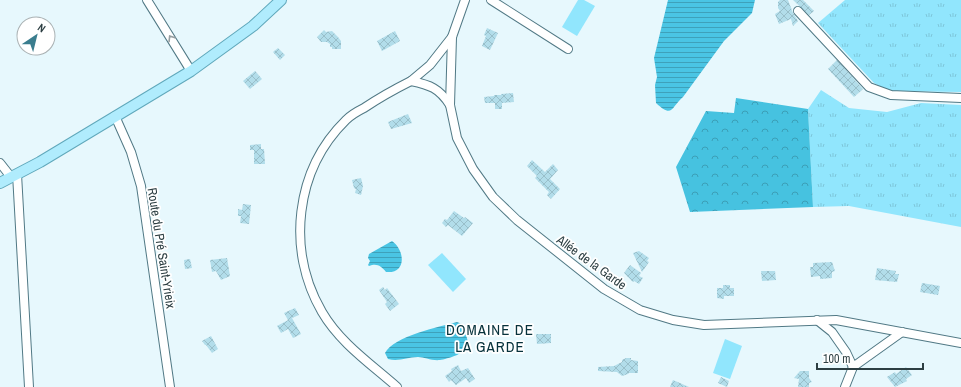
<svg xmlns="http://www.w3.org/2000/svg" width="961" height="387" viewBox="0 0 961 387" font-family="'Archivo Narrow',sans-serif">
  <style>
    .grass { fill: url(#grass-tufts) }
    .forest { fill: url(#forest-crowns) }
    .pitch { fill: #91e6fd }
    .water { fill: url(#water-rules) }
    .building { fill: url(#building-cross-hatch) }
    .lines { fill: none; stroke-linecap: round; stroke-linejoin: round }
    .minor-casing { stroke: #517985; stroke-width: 10 }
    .major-casing { stroke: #60a8bb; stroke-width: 12 }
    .minor { stroke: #fff; stroke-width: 8 }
    .major { stroke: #b0ecfd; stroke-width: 10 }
    .oneway { stroke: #969fa1 }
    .labels { text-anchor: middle; stroke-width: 3.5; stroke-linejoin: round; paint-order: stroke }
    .street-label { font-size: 13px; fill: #2d3f43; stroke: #fff }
    .quarter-label { font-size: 15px; letter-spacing: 1px; fill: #07323c; stroke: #fff }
  </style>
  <defs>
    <pattern id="grass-tufts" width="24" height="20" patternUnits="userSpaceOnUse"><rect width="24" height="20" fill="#91e6fd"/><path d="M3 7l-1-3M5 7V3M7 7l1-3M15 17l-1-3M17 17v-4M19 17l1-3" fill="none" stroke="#7dc6da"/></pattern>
    <pattern id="forest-crowns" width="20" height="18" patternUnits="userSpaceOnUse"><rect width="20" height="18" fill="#46c2e0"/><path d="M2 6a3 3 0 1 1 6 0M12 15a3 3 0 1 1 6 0" fill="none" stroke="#3b9fb7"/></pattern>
    <pattern id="water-rules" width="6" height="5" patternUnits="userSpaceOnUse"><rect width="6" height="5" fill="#4ac5e4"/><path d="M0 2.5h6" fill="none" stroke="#3ea1ba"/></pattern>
    <pattern id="building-cross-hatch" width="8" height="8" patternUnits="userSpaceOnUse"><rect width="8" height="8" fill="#b2ddea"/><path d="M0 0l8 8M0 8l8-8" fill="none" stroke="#99bfca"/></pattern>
  </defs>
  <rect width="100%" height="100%" fill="#e7f8fd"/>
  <g class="grass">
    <path d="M845 0H961V92L888 91 874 83 818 23Z"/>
    <path d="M821 90 849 108 887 112 921 103 961 105V227L849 206 813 207 808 109Z"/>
  </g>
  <path class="forest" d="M736 98 808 109 813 207 690 212 676 167 706 111 734 113Z"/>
  <g class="pitch">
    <path d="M578 0H584L595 6 577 36 562 27Z"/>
    <path d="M442 253 466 279 453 292 428 265Z"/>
    <path d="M725 339 742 346 730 379 713 373Z"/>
  </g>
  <g class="water">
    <path d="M668 0H755L752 13 724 41 683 97C671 107 673 119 656 103L655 85 657 77 654 58Z"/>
    <path d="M392 241C405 250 407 274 386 272 381 266 377 263 369 266L368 265 370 261 368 258 369 254Z"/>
    <path d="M457 322 462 324C464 330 468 338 468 345 468 353 447 359 440 360 432 361 424 357 418 357 407 357 399 362 388 359L385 353C394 336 439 327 457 322Z"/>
  </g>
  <g class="building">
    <path d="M780 0H788L793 13 798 21 793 26 791 19 779 24 775 14 780 11 778 8V2Z"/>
    <path d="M793 0H803L814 11 809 15Z"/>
    <path d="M487 28 498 33 490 50 482 46 486 36 484 35Z"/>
    <path d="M324 30 326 32 332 31 338 37 341 41V49H332V47H330V44L327 42H321L317 37Z"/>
    <path d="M395 31 400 41 382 51 377 41Z"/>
    <path d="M278 48 285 55 280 60 273 52Z"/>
    <path d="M837 60 863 89 854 97 828 69Z"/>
    <path d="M255 71 262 79 250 89 243 81Z"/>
    <path d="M513 93 514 102 502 103V109H495V103H485L484 97 494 96V95H501V94Z"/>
    <path d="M408 114 412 123 391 129 388 122Z"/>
    <path d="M261 144V149H264L265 164H254V150H250V145Z"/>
    <path d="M532 160 545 172 553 164 558 170 550 179 560 189 551 199 547 195 549 192 535 178 537 176 527 166Z"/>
    <path d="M361 178 363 186 361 195 355 193 356 189 354 188 352 180Z"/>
    <path d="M243 204 251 205 249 224 240 223 241 216H238V209L242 210Z"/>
    <path d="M454 211 464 218 465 217 473 223 462 236 448 225 446 227 442 223 445 219 447 220Z"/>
    <path d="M639 251 649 258 647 261 649 262 642 272 633 253Z"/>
    <path d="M227 258 230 276 221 280 216 271 212 272 210 260Z"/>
    <path d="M190 259 192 268 185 269 184 260Z"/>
    <path d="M832 262 835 271 832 272V278L820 279V276L811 277 810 267H813V263Z"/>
    <path d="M630 265 641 273 639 276 643 278 639 284 634 281 633 282 624 273Z"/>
    <path d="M877 268 896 271 895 274H899L897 282 875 280Z"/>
    <path d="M761 271H775L776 280 762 281Z"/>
    <path d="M922 283 940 286 938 295 920 292Z"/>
    <path d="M723 285H730V288H734V296H724V299L717 298V288H723Z"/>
    <path d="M383 287 385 290 387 288 399 304 390 311 385 304 387 302 379 290Z"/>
    <path d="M295 308 299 315 292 318 301 334 293 338 288 329 281 333 277 326 290 319 288 320 284 313Z"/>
    <path d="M536 334H551V343L537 344Z"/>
    <path d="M211 336 218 349 212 353 206 345H205L202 341Z"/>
    <path d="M626 358H631V360L638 361V373H629L628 374 622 376 617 372 598 371V367L614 366 622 362V360Z"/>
    <path d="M458 365 461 371 468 368 475 379 469 383 466 378 456 385 451 380 449 382 445 376 452 371 451 369Z"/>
    <path d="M906 367 912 375 906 379 907 381 895 387 887 377 895 372 896 374Z"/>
    <path d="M800 371H809V378L812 382 809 383V387H798L799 379 794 378Z"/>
    <path d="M721 377 729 381 727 387 718 383Z"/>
    <path d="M673 380 689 387H670Z"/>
  </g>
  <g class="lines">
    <g class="minor-casing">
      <g id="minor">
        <path d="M147 0 191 71"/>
        <path d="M465 0 452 37 450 105 457 138 473 169 493 197 517 220 604 289 640 310 673 320 704 325 836 320 961 343"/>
        <path d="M491 0 568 49"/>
        <path d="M798 11 869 87 891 95 961 98"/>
        <path d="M450 105C439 88 430 85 411 81L430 65 452 37"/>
        <path d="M115 116 131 152 141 186 170 387"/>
        <path d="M0 163 11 177"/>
        <path d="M17 174 29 387"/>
        <path d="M817 320 832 332 846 352 853 367 902 332"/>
        <path d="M397 387C371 364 340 343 322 312 286 250 295 170 346 120 351 115 358 111 364 108 379 98 395 89 411 81"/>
        <path d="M845 387 853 367"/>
      </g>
    </g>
    <g class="major-casing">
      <path id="major" d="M0 183 40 162 191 71 253 26 281 0"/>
    </g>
    <use href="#minor" class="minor"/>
    <use href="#major" class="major"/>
  </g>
  <defs><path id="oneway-chevron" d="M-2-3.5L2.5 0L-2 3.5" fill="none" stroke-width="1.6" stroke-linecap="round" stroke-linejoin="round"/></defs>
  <use class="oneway" href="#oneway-chevron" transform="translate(171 38) rotate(-122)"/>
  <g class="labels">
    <g class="street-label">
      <text transform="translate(162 248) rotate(81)" y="5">Route du Pré Saint-Yrieix</text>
      <text transform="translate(592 262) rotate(36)" y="5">Allée de la Garde</text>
    </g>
    <g class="quarter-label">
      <text x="490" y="335">DOMAINE DE<tspan x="490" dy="17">LA GARDE</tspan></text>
    </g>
  </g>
  <g transform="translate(36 36) rotate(35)"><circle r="19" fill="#ffffff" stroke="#abb2b4"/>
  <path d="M0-3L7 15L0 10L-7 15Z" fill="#3a7d8e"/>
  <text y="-6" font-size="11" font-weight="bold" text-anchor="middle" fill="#2d3f43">N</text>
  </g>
  <path d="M817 363v6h106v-6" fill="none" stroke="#2d3f43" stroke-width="2"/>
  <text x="823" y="363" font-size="12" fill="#2d3f43" stroke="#ffffff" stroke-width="3" paint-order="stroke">100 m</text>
</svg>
